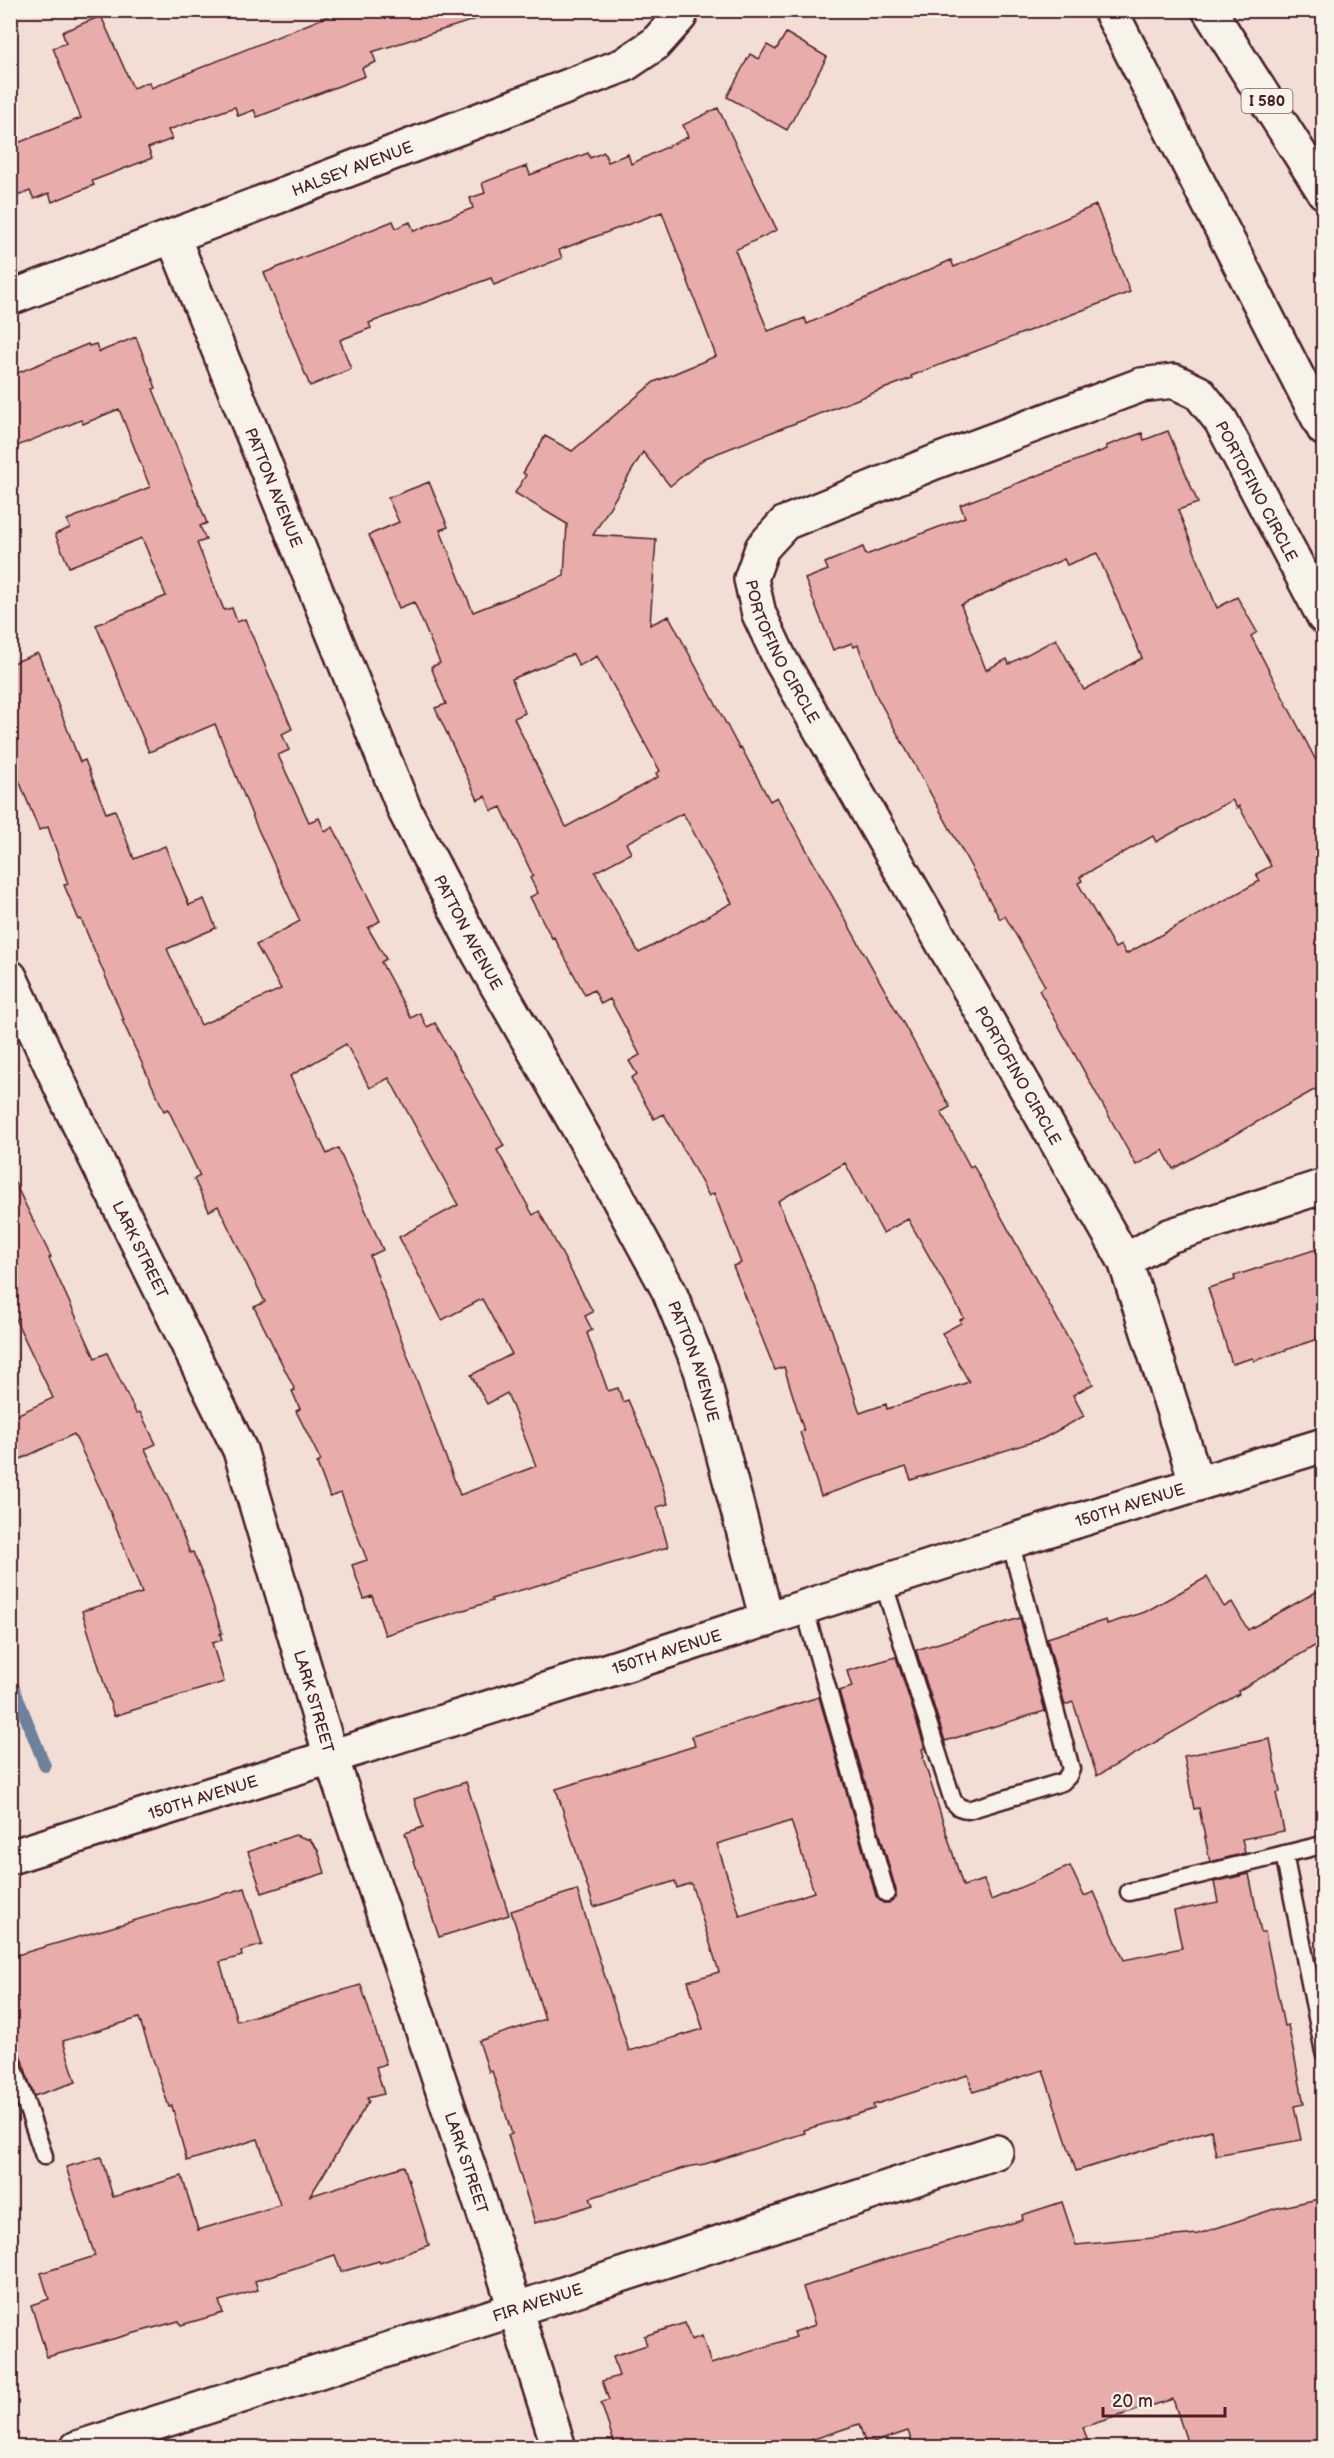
<svg xmlns="http://www.w3.org/2000/svg" width="1334" height="2458" viewBox="0 0 1334 2458" font-family="'Balsamiq Sans',sans-serif">
  <style>
    .lines { fill: none; stroke-linecap: round; stroke-linejoin: round }
    .stream { stroke: #6d819b; stroke-width: 12 }
    .building { fill: #e8adaa; stroke: #4a1f2b; stroke-width: 1.5; fill-rule: evenodd }
    .service-casing { stroke: #4a1f2b; stroke-width: 21 }
    .minor-casing { stroke: #4a1f2b; stroke-width: 38 }
    .tertiary-casing { stroke: #4a1f2b; stroke-width: 38 }
    .motorway-casing { stroke: #4a1f2b; stroke-width: 38 }
    .service { stroke: #f7f3e8; stroke-width: 16 }
    .minor { stroke: #f7f3e8; stroke-width: 33 }
    .tertiary { stroke: #f7f3e8; stroke-width: 33 }
    .motorway { stroke: #f7f3e8; stroke-width: 33 }
    .labels { text-anchor: middle; stroke-width: 4.5; stroke-linejoin: round; paint-order: stroke }
    .shield { fill: #f7f3e8; stroke: #7e5f64; stroke-width: 1.5 }
    .shield-label { font-size: 15px; font-weight: bold; fill: #4a1f2b }
    .street-label { font-size: 16px; fill: #4a1f2b; stroke: #f7f3e8 }
  </style>
  <rect width="100%" height="100%" fill="#f2ded5"/>
  <filter id="ink" filterUnits="userSpaceOnUse"><feTurbulence type="fractalNoise" baseFrequency=".0167" numOctaves="2"/><feDisplacementMap in="SourceGraphic" scale="12" xChannelSelector="R" yChannelSelector="G"/><feConvolveMatrix kernelMatrix="1 2 1 2 8 2 1 2 1" color-interpolation-filters="sRGB"/></filter>
  <g filter="url(#ink)">
    <g class="lines">
      <path class="stream" d="M10 1678 45 1766"/>
    </g>
    <g class="building">
      <path d="M343 10H479L480 18 372 52 376 62 362 68 365 76 257 117 254 110 238 116 235 107 168 130 172 139 148 148 152 158 92 181 94 185 52 202 49 193 34 199 30 191 10 199V146L81 118 53 48 66 43 62 32 101 16 133 88 149 82 151 88Z"/>
      <path d="M786 33 827 57 787 130 727 97 750 54 759 59 767 45 776 50Z"/>
      <path d="M718 108 777 230 735 250 768 331 805 318 807 324 951 260 954 267 1096 205 1130 292 911 376 912 378 705 458 670 486 643 452 593 535 656 539 650 625 669 616 739 748 741 747 770 801 777 797 950 1107 941 1112 970 1167 973 1165 1093 1384 1073 1395 1084 1416 1042 1439 911 1480 906 1467 821 1496 800 1432 804 1431 784 1367 775 1370 733 1266 741 1263 714 1193 709 1196 664 1114 654 1119 631 1078 637 1074 629 1061 640 1055 610 999 601 1004 594 990 585 995 554 937 552 938 530 897 538 893 530 878 533 876 501 807 492 811 485 796 478 800 435 708 446 704 431 667 440 663 414 602 399 608 369 535 399 522 388 498 429 482 448 527 440 530 473 612 564 576 567 524 515 493 526 475 523 473 545 436 572 451 654 382 716 356 662 212 559 250 562 258 494 285 491 278 369 323 371 328 340 340 351 369 310 386 264 273 393 221 396 228 410 222 414 231 473 208 470 198 485 193 482 183 527 166 530 175 588 153 590 158 604 152 608 162 628 154 631 164 688 137 683 125ZM573 654 579 666 597 656 660 771 656 773 658 777 566 827 514 718 525 713 512 679ZM683 813 732 903 639 953 595 872 631 853 626 843ZM845 1163 883 1233 908 1219 964 1318 960 1320 961 1323 942 1333 969 1382 887 1409 886 1404 860 1413 827 1316 778 1201Z"/>
      <path d="M136 337 156 388 153 389 207 523 200 526 206 540 197 543 224 610 232 608 237 622 245 619 292 729 282 734 289 750 278 755 309 822 319 818 325 832 333 827 380 921 368 928 386 959 381 962 411 1018 420 1013 427 1027 435 1023 504 1146 497 1150 533 1215 539 1211 593 1312 585 1316 592 1330 587 1333 608 1391 618 1388 623 1402 628 1400 657 1467 668 1504 657 1507 668 1547 491 1599 492 1601 385 1635 372 1596 364 1599 352 1565 367 1560 341 1493 330 1497 317 1463 321 1461 296 1411 300 1409 292 1391 295 1390 254 1307 265 1302 218 1206 209 1211 194 1179 200 1176 168 1109 164 1111 122 1020H124L81 919 79 920 64 885 68 884 48 827 39 830 10 758V664L38 653 80 762 85 760 106 813 115 810 134 859 165 846 189 905 204 899 216 928 167 949 201 1025 281 989 256 945 300 921 256 825 215 724 149 752 96 625 166 596 142 538 69 567 55 534 70 528 67 520 150 487 119 409 83 424 81 420 10 449V376L88 344 89 346 96 344 99 352ZM346 1044 370 1088 389 1078 458 1205 399 1237 442 1320 482 1299 512 1354 471 1375 487 1404 507 1393 536 1466 460 1495 370 1256 383 1250 338 1148 327 1154 290 1076Z"/>
      <path d="M1168 431 1198 503 1178 510 1217 608 1237 597 1257 632 1251 636 1323 774V1085L1173 1169 1163 1150 1136 1165 1039 990 1045 986 1005 916 1000 919 876 695 858 645 854 647 852 643 833 650 805 579 828 570 825 563 863 547 866 555 965 517 960 505 1107 449 1106 446 1142 433 1144 440ZM1097 553 1142 658 1084 690 1056 639 1009 664 1007 659 986 670 961 605 1064 559 1067 565ZM1232 800 1237 808 1239 806 1271 866 1256 874 1260 881 1126 954 1121 945 1115 948 1078 883 1082 881 1080 877 1153 836 1156 842Z"/>
      <path d="M10 1173 51 1257 49 1258 95 1358 107 1353 136 1413 140 1412 156 1444 145 1449 170 1502 190 1553 193 1552 206 1584 222 1633 220 1634 222 1640 212 1643 224 1682 114 1716 82 1611 142 1593 105 1499 74 1434 10 1464V1418L53 1398 10 1308Z"/>
      <path d="M1323 1247V1337L1254 1361 1253 1358 1232 1364 1208 1288 1235 1280 1234 1276Z"/>
      <path d="M1207 1577 1224 1607 1232 1602 1248 1630 1323 1588V1641L1238 1691 1239 1694 1097 1776 1073 1702 1065 1705 1047 1638 1106 1620 1107 1624 1145 1612Z"/>
      <path d="M1020 1618 1045 1711 945 1741 916 1650Z"/>
      <path d="M896 1657 925 1748 922 1749 924 1757 923 1758 963 1886 984 1880 991 1900 1070 1866 1084 1896 1094 1892 1124 1960 1182 1948 1174 1911 1218 1902 1214 1882 1249 1874 1261 1932H1265L1284 2026 1288 2025 1304 2104 1294 2106 1301 2140 1216 2155 1211 2130 1076 2171 1043 2070 973 2092 968 2075 873 2105 874 2109 804 2130 805 2133 705 2164 687 2167 590 2198 593 2205 535 2223 508 2135 512 2134 492 2071 489 2072 479 2041 545 2019 511 1911 577 1890 629 2051 703 2029 688 1981 719 1972 691 1883 677 1888 675 1881 594 1907 556 1789 695 1746 692 1736 819 1697 876 1896 883 1903H889L896 1896V1890L839 1691 852 1687 847 1671ZM791 1821 814 1892 740 1916 717 1844Z"/>
      <path d="M1270 1739 1280 1792 1276 1793 1284 1831 1242 1839 1245 1853 1210 1862 1199 1808 1194 1809 1184 1756Z"/>
      <path d="M466 1782 509 1915 439 1937 405 1833 423 1827 414 1799Z"/>
      <path d="M295 1835 310 1840 318 1850 325 1873 262 1893 248 1852Z"/>
      <path d="M245 1888 262 1945 241 1951 242 1956 220 1962 237 2021 361 1985 386 2064 376 2067 384 2094 367 2098 369 2101 310 2196 404 2166 429 2245 380 2263 379 2261 341 2272 335 2255 255 2281 258 2290 219 2301 223 2313 181 2325 179 2321 47 2357 31 2305 49 2299 41 2273 95 2256 66 2167 101 2157 113 2197 182 2176 198 2230 280 2205 258 2139 187 2161 172 2106 169 2107 139 2018 63 2041 76 2082 34 2096 20 2054 16 2049 10 2047V1957Z"/>
      <path d="M1323 2198V2448H1189L1173 2399 1083 2427 1090 2448H914L908 2431 866 2445 859 2424 787 2448H616L601 2403 609 2400 602 2381 619 2376 613 2356 647 2345 644 2336 685 2323 691 2340 702 2336 711 2364 796 2337 794 2332 815 2325 803 2287 903 2254 1023 2220 1022 2215 1062 2202 1076 2245 1198 2234 1277 2208Z"/>
    </g>
    <g class="lines">
      <g class="service-casing">
        <g id="service">
          <path d="M883 1582 953 1801 959 1807 968 1810 1062 1782 1068 1776 1071 1769 1010 1541"/>
          <path d="M804 1607 886 1893"/>
          <path d="M1284 1854 1324 2052"/>
          <path d="M1129 1892 1322 1845"/>
          <path d="M10 2057 44 2156"/>
        </g>
      </g>
      <g class="minor-casing">
        <g id="minor">
          <path id="s1" d="M173 237 405 811 478 952 615 1192 669 1291 701 1370 767 1620"/>
          <path id="s2" d="M10 298 624 65 655 44 680 16 682 10"/>
          <path id="s3" d="M1324 617 1221 421 1199 393 1174 381 1141 385 935 462 785 523 762 548 751 579 759 614 780 659 1125 1261 1169 1236 1324 1186"/>
          <path id="s4" d="M10 977 69 1104 240 1450 331 1757 499 2258 559 2448"/>
          <path d="M1125 1261 1197 1484"/>
          <path id="s5" d="M77 2448 560 2295 996 2152"/>
        </g>
      </g>
      <g class="tertiary-casing">
        <g id="tertiary">
          <path id="s6" d="M10 1857 596 1674 985 1549 1324 1445"/>
        </g>
      </g>
      <g class="motorway-casing">
        <g id="motorway">
          <path d="M1110 10 1324 429"/>
          <path d="M1209 10 1324 192"/>
        </g>
      </g>
      <use href="#service" class="service"/>
      <use href="#minor" class="minor"/>
      <use href="#tertiary" class="tertiary"/>
      <use href="#motorway" class="motorway"/>
    </g>
  </g>
  <g class="labels">
    <rect class="shield" x="1241.5" y="89" width="51" height="24" rx="4.5"/>
    <g class="shield-label">
      <text x="1267" y="106">I 580</text>
    </g>
    <g class="street-label">
      <text dy="6" stroke="none"><textPath href="#s2" startOffset="366">HALSEY AVENUE</textPath></text>
      <text dy="6" stroke="none"><textPath href="#s1" startOffset="270">PATTON AVENUE</textPath></text>
      <text transform="translate(1257 491) rotate(62)" y="6">PORTOFINO CIRCLE</text>
      <text dy="6" stroke="none"><textPath href="#s3" startOffset="846">PORTOFINO CIRCLE</textPath></text>
      <text dy="6" stroke="none"><textPath href="#s1" startOffset="756">PATTON AVENUE</textPath></text>
      <text dy="6" stroke="none"><textPath href="#s3" startOffset="1332">PORTOFINO CIRCLE</textPath></text>
      <text dy="6" stroke="none"><textPath href="#s4" startOffset="302">LARK STREET</textPath></text>
      <text dy="6" stroke="none"><textPath href="#s1" startOffset="1242">PATTON AVENUE</textPath></text>
      <text dy="6" stroke="none"><textPath href="#s6" startOffset="1174">150TH AVENUE</textPath></text>
      <text dy="6" stroke="none"><textPath href="#s6" startOffset="688">150TH AVENUE</textPath></text>
      <text dy="6" stroke="none"><textPath href="#s4" startOffset="788">LARK STREET</textPath></text>
      <text dy="6" stroke="none"><textPath href="#s6" startOffset="202">150TH AVENUE</textPath></text>
      <text dy="6" stroke="none"><textPath href="#s4" startOffset="1274">LARK STREET</textPath></text>
      <text dy="6" stroke="none"><textPath href="#s5" startOffset="483">FIR AVENUE</textPath></text>
    </g>
  </g>
  <rect width="1334" height="2458" fill="none" stroke="#f7f3e8" stroke-width="36"/>
  <rect x="18" y="18" width="1298" height="2422" fill="none" stroke="#4a1f2b" stroke-width="2" filter="url(#ink)"/>
  <path d="M1103 2407v9h122v-9" fill="none" stroke="#4a1f2b" stroke-width="3"/>
  <text x="1112" y="2407" font-size="18" fill="#4a1f2b" stroke="#f7f3e8" stroke-width="4.5" paint-order="stroke">20 m</text>
</svg>
